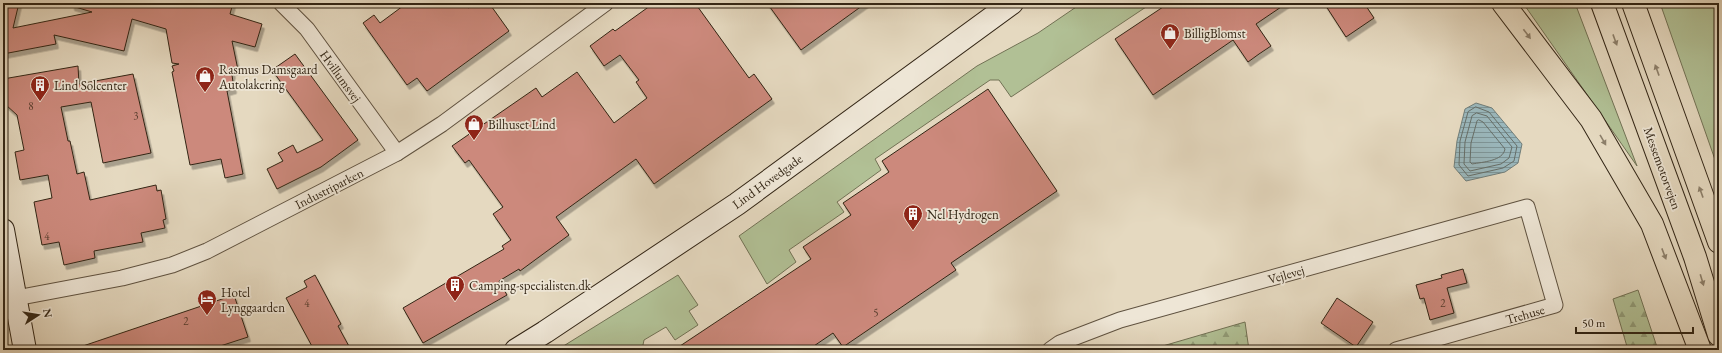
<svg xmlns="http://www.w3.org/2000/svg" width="1722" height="353" viewBox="0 0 1722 353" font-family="'EB Garamond',serif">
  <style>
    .grass { fill: #b1c095; stroke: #727255 }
    .forest { fill: url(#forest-firs); stroke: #727255 }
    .water { fill: url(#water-rules); stroke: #707d79 }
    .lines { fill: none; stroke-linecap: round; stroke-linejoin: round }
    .shore { stroke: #666e68; stroke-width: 1 }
    .building { fill: #cc897b; stroke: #322515; filter: url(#shadow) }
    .street-casing { stroke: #5f5240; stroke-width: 17 }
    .secondary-casing { stroke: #322515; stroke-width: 24 }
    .highway-casing { stroke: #322515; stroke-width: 24 }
    .street { stroke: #eee6d6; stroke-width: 15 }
    .secondary { stroke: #eee6d6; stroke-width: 22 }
    .highway { stroke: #e5d9c0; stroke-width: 22 }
    .oneway { fill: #8c7f6a }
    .labels { text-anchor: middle; stroke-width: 3.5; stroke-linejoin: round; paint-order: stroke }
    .number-label { font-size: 11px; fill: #583e2e }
    .poi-label { font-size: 13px; fill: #322515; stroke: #eee6d6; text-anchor: start }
    .street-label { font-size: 13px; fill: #322515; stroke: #eee6d6 }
  </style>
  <defs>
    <pattern id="forest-firs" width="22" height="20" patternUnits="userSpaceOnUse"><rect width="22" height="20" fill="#b1c095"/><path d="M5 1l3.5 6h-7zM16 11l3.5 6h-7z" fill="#919c78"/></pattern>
    <pattern id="water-rules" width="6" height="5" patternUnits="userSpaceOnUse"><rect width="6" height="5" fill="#9ab7bc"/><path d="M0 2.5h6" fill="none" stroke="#7e9598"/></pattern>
    <filter id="shadow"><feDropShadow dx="2.5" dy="4.5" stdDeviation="0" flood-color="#0004"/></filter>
  </defs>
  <rect width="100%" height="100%" fill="#e5d9c0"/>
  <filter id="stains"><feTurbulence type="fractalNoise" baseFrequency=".005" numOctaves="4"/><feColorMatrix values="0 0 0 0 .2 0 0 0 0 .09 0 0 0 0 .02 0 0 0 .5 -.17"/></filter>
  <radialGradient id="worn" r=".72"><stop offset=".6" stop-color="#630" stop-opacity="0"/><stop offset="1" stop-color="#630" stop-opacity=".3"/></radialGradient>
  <g class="grass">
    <path d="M1082 3H1152L1011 97 999 80H990L875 159 881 170 837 202 844 212 789 250 796 262 767 284 739 236 977 66 1038 33Z"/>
    <path d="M1523 3H1575L1637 166Z"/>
    <path d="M1660 3H1719V171Z"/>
    <path d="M678 275 698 305 689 311 698 325 675 340 666 327 644 340 642 350H557Z"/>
  </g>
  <g class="forest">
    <path d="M1638 290 1658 350H1628L1613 299Z"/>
    <path d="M1245 322 1249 350H1149Z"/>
  </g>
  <path class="water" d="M1476 103 1492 108 1522 144 1518 163 1505 172 1466 181 1454 167 1457 141 1465 109Z"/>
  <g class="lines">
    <g class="shore">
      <path d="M1476 107 1489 112 1517 146 1514 161 1503 168 1468 176 1459 165 1460 141 1468 112Z"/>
      <path d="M1477 113 1487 116 1512 147 1509 158 1501 164 1470 171 1464 164 1465 142 1472 116Z"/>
      <path d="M1479 120 1483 122 1505 149C1503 161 1483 162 1472 164L1470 162 1471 143 1477 121Z"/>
    </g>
  </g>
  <g class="building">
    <path d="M3 3H19L13 28 92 12 72 6V3H233L230 14 262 24 255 47 232 41 238 70 232 71 233 74 232 75 234 89 227 91 243 174 225 178 221 159 190 165 172 72 174 71 172 66 179 64 172 63 166 29 132 19 124 51 54 35 56 44 3 54Z"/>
    <path d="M407 3H464L468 8 476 3H489L509 31 427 91 417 78 407 85 363 23 374 15 380 23Z"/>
    <path d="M654 3H695L749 78 754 74 772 99 654 184 636 159 556 217 569 235 520 271 519 269 499 281 507 295 423 343 403 308 504 249 502 246 511 240 493 214 503 207 469 160 465 163 452 146 536 88 542 97 577 72 614 123 647 98 636 82 639 80 620 55 604 66 590 46 613 29 615 31Z"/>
    <path d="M767 3H866L801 50Z"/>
    <path d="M1169 3H1287L1256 24 1271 46 1259 54 1248 62 1233 40 1153 95 1115 39Z"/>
    <path d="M1324 3H1364L1374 18 1346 37Z"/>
    <path d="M295 54 358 140 321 167 277 189 267 169 283 161 278 153 293 145 297 153 323 140 272 70Z"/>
    <path d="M78 66 79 84 133 74 151 153 103 163 91 102 61 107 68 141H70L77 174 84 172 90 200 156 185 157 191 161 190 166 219 163 220 165 228 141 233 143 242 94 251 95 258 64 265 59 242 42 245 34 202 52 198 48 175 20 180 15 152 24 150 17 115 6 105 3 91V79Z"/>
    <path d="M988 89 1057 191 951 263 956 270 843 347 833 333 808 350H674L811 259 803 247 851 215 843 203 889 172 882 161Z"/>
    <path d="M1463 269 1467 283 1447 288 1454 313 1430 320 1424 298 1420 299 1416 285 1442 278 1441 275Z"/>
    <path d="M315 275 341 324 338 326 351 350H314L286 298 307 287 304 281Z"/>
    <path d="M234 295 248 337 208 350H77V348Z"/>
    <path d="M1337 298 1373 322 1356 347 1321 323Z"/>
  </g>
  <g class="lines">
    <g class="street-casing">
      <g id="street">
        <path d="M281 3 307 29 397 153"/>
        <path d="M16 298 122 278 172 265 207 251 397 153 442 124 606 3"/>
        <path d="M1050 350 1060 343 1120 320 1527 207 1555 305 1396 350"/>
      </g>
    </g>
    <g class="secondary-casing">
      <g id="secondary">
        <path d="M3 230 25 350"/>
        <path d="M516 350 545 332 737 204 1012 3"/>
      </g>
    </g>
    <g class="highway-casing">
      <g id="highway">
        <path d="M1503 3 1591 119 1652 224 1700 350"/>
        <path d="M1602 3 1695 257 1719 335"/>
        <path d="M1633 3 1719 242"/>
      </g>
    </g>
    <use href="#street" class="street"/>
    <use href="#secondary" class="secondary"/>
    <use href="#highway" class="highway"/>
  </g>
  <defs><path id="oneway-solid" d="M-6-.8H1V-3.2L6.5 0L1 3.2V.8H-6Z"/></defs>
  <g class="oneway">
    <use href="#oneway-solid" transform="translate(1527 34) rotate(53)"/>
    <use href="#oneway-solid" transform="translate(1615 40) rotate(70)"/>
    <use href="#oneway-solid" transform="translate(1657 70) rotate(-110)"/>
    <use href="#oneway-solid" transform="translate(1603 140) rotate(60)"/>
    <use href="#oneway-solid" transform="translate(1701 192) rotate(-110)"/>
    <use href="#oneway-solid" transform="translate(1664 254) rotate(69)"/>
    <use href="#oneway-solid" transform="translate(1702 280) rotate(73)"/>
  </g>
  <defs>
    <g id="shop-pin" transform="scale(1)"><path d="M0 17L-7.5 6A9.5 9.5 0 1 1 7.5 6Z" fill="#8f2418" stroke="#eee6d6"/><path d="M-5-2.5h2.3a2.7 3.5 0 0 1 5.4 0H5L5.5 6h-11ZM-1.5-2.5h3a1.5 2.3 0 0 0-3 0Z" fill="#fff"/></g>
    <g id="building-pin" transform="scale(1)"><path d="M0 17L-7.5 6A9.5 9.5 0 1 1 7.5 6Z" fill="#8f2418" stroke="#eee6d6"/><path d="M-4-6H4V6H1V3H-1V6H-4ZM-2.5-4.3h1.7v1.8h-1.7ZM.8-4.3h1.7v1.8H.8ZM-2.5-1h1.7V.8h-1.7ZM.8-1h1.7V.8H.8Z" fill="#fff"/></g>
    <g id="hotel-pin" transform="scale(1)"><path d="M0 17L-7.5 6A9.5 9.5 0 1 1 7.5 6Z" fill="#8f2418" stroke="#eee6d6"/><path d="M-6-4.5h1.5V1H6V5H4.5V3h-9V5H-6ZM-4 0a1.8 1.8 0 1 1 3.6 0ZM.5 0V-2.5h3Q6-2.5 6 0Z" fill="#fff"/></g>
  </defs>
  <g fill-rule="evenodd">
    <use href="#shop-pin" x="1170" y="33"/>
    <use href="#shop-pin" x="205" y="76"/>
    <use href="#building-pin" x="40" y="85"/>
    <use href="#shop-pin" x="474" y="124"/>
    <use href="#building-pin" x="913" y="214"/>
    <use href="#building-pin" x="455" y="285"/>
    <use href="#hotel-pin" x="207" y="299"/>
  </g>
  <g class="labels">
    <g class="number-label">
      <text x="31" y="110">8</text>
      <text x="136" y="120">3</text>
      <text x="47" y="240">4</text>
      <text x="307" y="307">4</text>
      <text x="1443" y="307">2</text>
      <text x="876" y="316">5</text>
      <text x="186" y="325">2</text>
    </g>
    <g class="poi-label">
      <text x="1184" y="38">BilligBlomst</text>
      <text x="219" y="74">Rasmus Damsgaard<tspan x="219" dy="15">Autolakering</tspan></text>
      <text x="54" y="90">Lind Solcenter</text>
      <text x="488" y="129">Bilhuset Lind</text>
      <text x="927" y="219">Nel Hydrogen</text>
      <text x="469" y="290">Camping-specialisten.dk</text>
      <text x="221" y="297">Hotel<tspan x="221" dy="15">Lynggaarden</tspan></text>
    </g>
    <g class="street-label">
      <text transform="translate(341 76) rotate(54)" y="5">Hvillumsvej</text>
      <text transform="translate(1663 168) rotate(70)" y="5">Messemotorvejen</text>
      <text transform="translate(767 181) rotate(-36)" y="5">Lind Hovedgade</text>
      <text transform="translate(329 188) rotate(-27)" y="5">Industriparken</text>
      <text transform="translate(1286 274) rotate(-16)" y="5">Vejlevej</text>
      <text transform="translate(1525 314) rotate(-16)" y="5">Trehuse</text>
    </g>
  </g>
  <rect width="1722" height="353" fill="none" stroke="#e5d9c0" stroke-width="16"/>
  <rect x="4" y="4" width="1714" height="345" fill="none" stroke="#322515" stroke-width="2"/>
  <rect x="8" y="8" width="1706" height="337" fill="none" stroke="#322515"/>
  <g transform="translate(38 315) rotate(78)" stroke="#eee6d6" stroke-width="3" paint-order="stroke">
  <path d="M0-3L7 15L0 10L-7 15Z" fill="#322515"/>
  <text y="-6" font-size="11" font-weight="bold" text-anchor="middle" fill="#322515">N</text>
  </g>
  <path d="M1576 327v6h117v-6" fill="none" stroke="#322515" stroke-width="2"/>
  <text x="1582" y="327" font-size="12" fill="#322515" stroke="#eee6d6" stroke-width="3" paint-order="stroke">50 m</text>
  <rect width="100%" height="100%" filter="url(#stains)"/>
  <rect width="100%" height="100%" fill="url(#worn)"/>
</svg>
